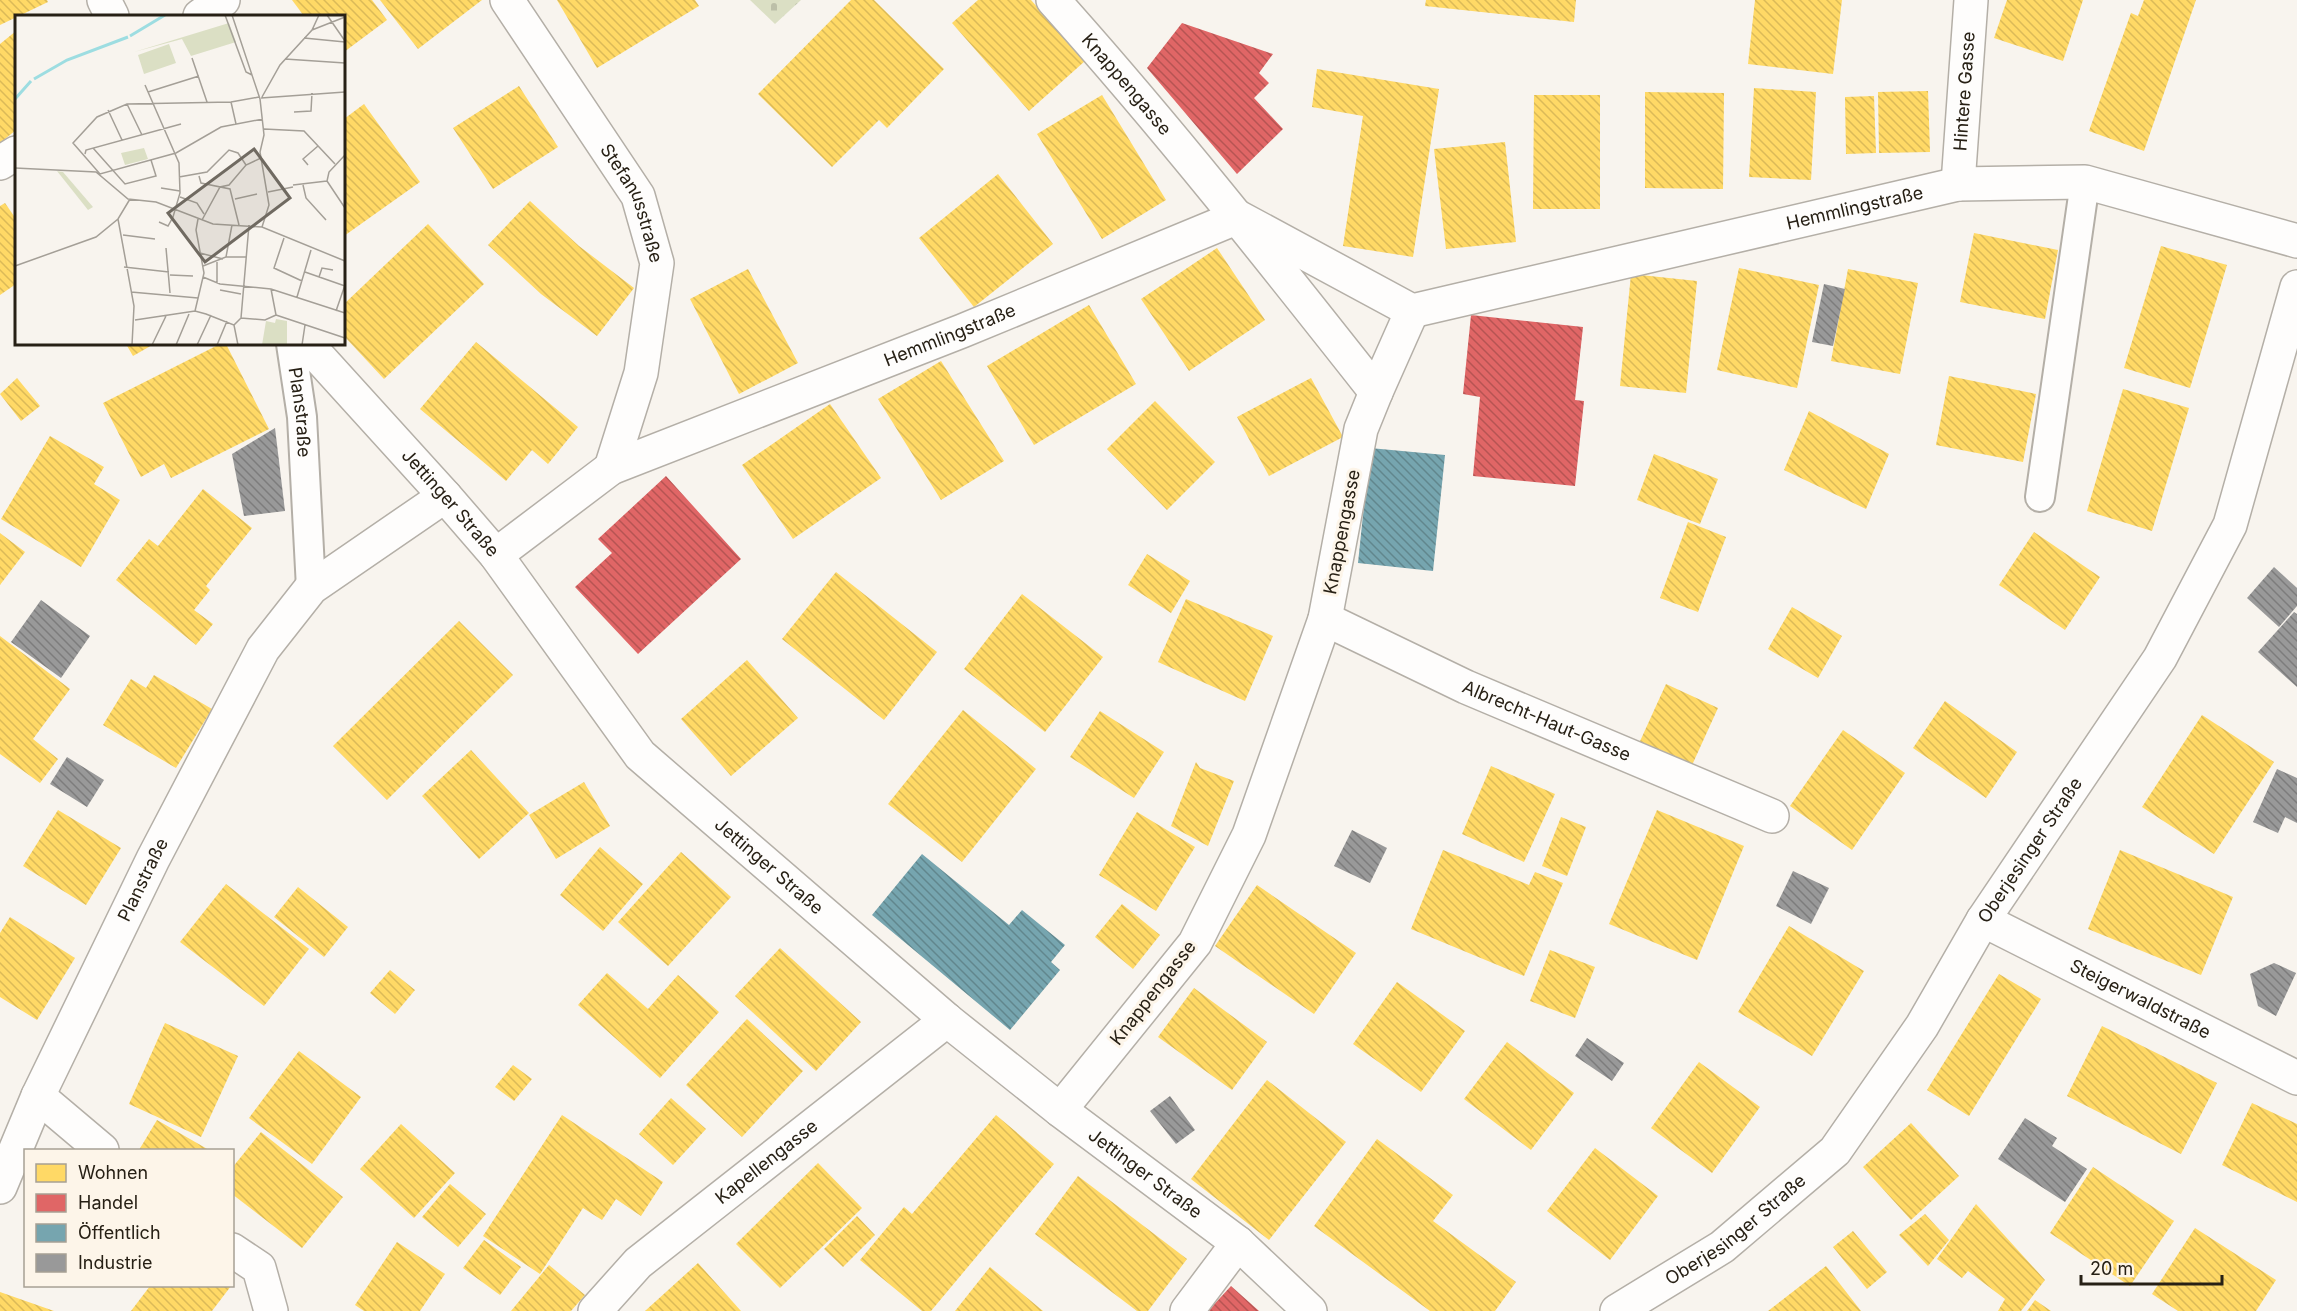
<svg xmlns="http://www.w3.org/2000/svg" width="2297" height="1311" viewBox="0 0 2297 1311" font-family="Inter,sans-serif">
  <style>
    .cemetery { fill: url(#cemetery-stones) }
    .homes { fill: url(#homes-back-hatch) }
    .shops { fill: url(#shops-back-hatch) }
    .public { fill: url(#public-back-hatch) }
    .industry { fill: url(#industry-back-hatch) }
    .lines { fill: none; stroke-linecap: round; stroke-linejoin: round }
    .service-casing { stroke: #b4afa7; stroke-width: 32 }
    .minor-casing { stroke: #b4afa7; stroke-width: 36 }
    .secondary-casing { stroke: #b4afa7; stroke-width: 36 }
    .service { stroke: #fefdfc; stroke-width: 28 }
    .minor { stroke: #fefdfc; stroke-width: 33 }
    .secondary { stroke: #fefdfc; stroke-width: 33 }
    .labels { text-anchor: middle; stroke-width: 6; stroke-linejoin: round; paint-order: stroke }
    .street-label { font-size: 18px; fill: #272015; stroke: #fdf5e9 }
    .inset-river { fill: none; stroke: #9ddde1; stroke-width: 3 }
    .inset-road { fill: none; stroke: #a49f97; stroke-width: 1.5 }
    .view { fill: #706a61; fill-opacity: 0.15; stroke: #706a61; stroke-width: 3 }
    .inset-edge { fill: none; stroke: #272015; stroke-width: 3 }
  </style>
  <defs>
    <pattern id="cemetery-stones" width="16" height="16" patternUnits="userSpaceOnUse" patternTransform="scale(1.5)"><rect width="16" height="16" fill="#dbdfc4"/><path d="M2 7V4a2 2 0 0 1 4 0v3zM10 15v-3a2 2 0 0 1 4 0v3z" fill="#bcbfa8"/></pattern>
    <pattern id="homes-back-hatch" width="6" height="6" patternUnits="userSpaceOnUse" patternTransform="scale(1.5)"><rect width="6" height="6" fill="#ffd966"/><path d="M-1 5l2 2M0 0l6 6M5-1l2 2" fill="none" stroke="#dbba58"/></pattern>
    <pattern id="shops-back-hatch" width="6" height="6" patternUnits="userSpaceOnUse" patternTransform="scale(1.5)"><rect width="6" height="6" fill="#e06666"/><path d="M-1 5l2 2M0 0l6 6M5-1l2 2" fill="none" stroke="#b65453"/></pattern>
    <pattern id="public-back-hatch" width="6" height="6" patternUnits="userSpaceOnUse" patternTransform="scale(1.5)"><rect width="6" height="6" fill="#76a5af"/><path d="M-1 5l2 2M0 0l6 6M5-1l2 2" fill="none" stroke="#61868d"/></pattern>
    <pattern id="industry-back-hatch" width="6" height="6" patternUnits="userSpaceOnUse" patternTransform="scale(1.5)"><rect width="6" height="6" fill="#999"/><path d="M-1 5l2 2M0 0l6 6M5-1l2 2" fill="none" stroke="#7d7c7c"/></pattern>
  </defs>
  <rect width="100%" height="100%" fill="#f8f4ee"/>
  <path class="cemetery" d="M750 0H801L775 24Z"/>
  <g class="homes">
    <path d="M0 0H47L48 2 0 25Z"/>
    <path d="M292 0H372L387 20 344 52V16H304Z"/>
    <path d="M380 0H482L418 49Z"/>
    <path d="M557 0H695L699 6 597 68Z"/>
    <path d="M851 0H874L944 69 887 128 879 120 832 167 758 94Z"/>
    <path d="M978 0H1031L1085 61 1029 111 952 23Z"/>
    <path d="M1426 0H1576L1574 22 1425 6Z"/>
    <path d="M1755 0H1842L1833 74 1748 64Z"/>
    <path d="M2007 0H2083L2063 61 1994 38Z"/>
    <path d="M2144 0H2196L2144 151 2089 131 2131 13 2138 16Z"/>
    <path d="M16 31V130L0 143V44Z"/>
    <path d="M1317 69 1439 89 1413 257 1343 246 1363 116 1312 107Z"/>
    <path d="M519 86 558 147 493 189 453 128Z"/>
    <path d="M1754 88 1816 92 1811 180 1749 177Z"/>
    <path d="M1928 91 1930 152 1879 153 1878 92Z"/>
    <path d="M1645 92 1724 93 1723 189 1645 188Z"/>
    <path d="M1102 95 1166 200 1102 239 1037 134Z"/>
    <path d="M1534 95H1600V209H1533Z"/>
    <path d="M1874 96 1876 153 1846 154 1845 97Z"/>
    <path d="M364 104 420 182 344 236V119Z"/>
    <path d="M1505 142 1516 242 1446 249 1434 149Z"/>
    <path d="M998 174 1053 244 974 307 919 238Z"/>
    <path d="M530 201 579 246 634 288 597 336 541 294 488 245Z"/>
    <path d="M5 203 16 219V284L0 295V206Z"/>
    <path d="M428 224 484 284 384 379 344 336V304Z"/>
    <path d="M1974 233 2058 250 2045 319 1960 302Z"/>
    <path d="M2161 246 2227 265 2190 388 2124 368Z"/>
    <path d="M1217 248 1265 320 1189 371 1141 299Z"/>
    <path d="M1739 268 1819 285 1797 388 1717 370Z"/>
    <path d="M748 269 798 363 739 394 690 299Z"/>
    <path d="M1848 269 1918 283 1900 374 1831 361Z"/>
    <path d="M1631 274 1697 281 1686 393 1620 386Z"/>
    <path d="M1089 305 1136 384 1034 445 987 366Z"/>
    <path d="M476 342 578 427 548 464 532 450 506 481 420 409Z"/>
    <path d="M126 344H154L133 356Z"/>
    <path d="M220 344H226L269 429 171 478 164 464 141 477 103 403Z"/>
    <path d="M941 361 1004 461 941 500 878 399Z"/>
    <path d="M1949 376 2036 394 2023 462 1936 445Z"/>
    <path d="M17 378 40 406 21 421 0 394Z"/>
    <path d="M1311 378 1343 437 1269 476 1237 417Z"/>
    <path d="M2123 389 2189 408 2152 531 2087 511Z"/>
    <path d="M1155 401 1215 462 1167 510 1107 449Z"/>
    <path d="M830 404 881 478 793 539 742 465Z"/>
    <path d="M1809 411 1889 454 1866 509 1784 470Z"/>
    <path d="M50 436 104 467 94 484 120 500 81 567 1 519Z"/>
    <path d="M1654 454 1718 479 1700 524 1637 500Z"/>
    <path d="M203 489 252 528 206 586 210 590 194 610 213 624 196 645 116 580 149 539 158 546Z"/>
    <path d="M1688 522 1726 537 1698 612 1660 598Z"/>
    <path d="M2034 532 2100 577 2065 630 1999 585Z"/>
    <path d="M0 533 25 552 0 585Z"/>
    <path d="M1147 554 1190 581 1171 613 1128 585Z"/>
    <path d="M836 572 937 652 884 720 782 639Z"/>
    <path d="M1022 594 1103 657 1045 732 964 669Z"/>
    <path d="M1186 599 1273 636 1245 701 1158 662Z"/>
    <path d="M1792 607 1842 636 1818 678 1768 649Z"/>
    <path d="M459 621 513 675 387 800 333 746Z"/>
    <path d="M0 636 70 689 33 739 58 759 40 783 0 754Z"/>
    <path d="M747 660 798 718 731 776 681 719Z"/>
    <path d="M154 675 212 709 176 768 103 725 131 679 146 688Z"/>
    <path d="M1666 684 1718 708 1688 774 1636 750Z"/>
    <path d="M1945 701 2017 752 1986 798 1913 748Z"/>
    <path d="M963 710 1036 769 962 862 888 804Z"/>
    <path d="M1100 711 1164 752 1134 798 1070 757Z"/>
    <path d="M2202 715 2274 762 2214 854 2142 807Z"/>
    <path d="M1843 730 1905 773 1852 850 1790 806Z"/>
    <path d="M471 750 529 813 479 859 422 796Z"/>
    <path d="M1196 762 1200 768 1234 781 1208 846 1171 826Z"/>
    <path d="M1491 766 1555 794 1524 862 1462 834Z"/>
    <path d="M584 782 610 826 556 859 529 815Z"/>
    <path d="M58 810 121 848 86 905 23 866Z"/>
    <path d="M1657 810 1744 846 1697 960 1609 924Z"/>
    <path d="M1137 812 1195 847 1156 911 1099 875Z"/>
    <path d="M1561 817 1586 827 1567 876 1542 866Z"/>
    <path d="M600 847 643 884 603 931 560 895Z"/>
    <path d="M1443 850 1529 885 1535 872 1563 883 1524 976 1411 929Z"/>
    <path d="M2120 850 2233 897 2201 975 2088 929Z"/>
    <path d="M681 852 731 897 668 966 618 922Z"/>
    <path d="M226 884 309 949 264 1006 180 942Z"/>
    <path d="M1257 885 1356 953 1314 1014 1215 946Z"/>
    <path d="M298 887 348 927 324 957 274 917Z"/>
    <path d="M1122 904 1160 935 1133 969 1095 937Z"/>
    <path d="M10 917 75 958 37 1020 0 997V933Z"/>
    <path d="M1789 926 1864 971 1812 1056 1738 1012Z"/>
    <path d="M780 948 861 1022 816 1071 735 996Z"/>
    <path d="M1550 950 1595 967 1575 1018 1530 1001Z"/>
    <path d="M390 970 415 990 395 1014 370 993Z"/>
    <path d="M607 973 648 1009 678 975 719 1012 660 1078 578 1005Z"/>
    <path d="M1999 974 2041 999 1969 1116 1927 1090Z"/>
    <path d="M1397 982 1465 1031 1421 1092 1353 1044Z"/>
    <path d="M1194 988 1267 1042 1232 1090 1158 1037Z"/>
    <path d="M747 1019 803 1071 742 1137 686 1085Z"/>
    <path d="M165 1023 238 1056 201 1137 129 1104Z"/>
    <path d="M2102 1026 2217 1083 2181 1154 2067 1096Z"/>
    <path d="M1507 1042 1574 1093 1531 1150 1464 1099Z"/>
    <path d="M299 1051 361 1097 312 1164 249 1118Z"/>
    <path d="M1699 1062 1760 1107 1712 1173 1651 1128Z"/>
    <path d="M513 1065 532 1079 514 1101 495 1087Z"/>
    <path d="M1267 1080 1346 1142 1269 1240 1191 1179Z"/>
    <path d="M671 1098 706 1129 673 1165 639 1134Z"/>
    <path d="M2252 1103 2297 1124V1202L2222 1165Z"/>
    <path d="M562 1115 663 1182 641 1216 616 1199 602 1220 583 1208 540 1274 483 1236Z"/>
    <path d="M996 1115 1054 1164 931 1311H922L860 1260 904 1207 912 1214Z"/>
    <path d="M157 1120 209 1150H139Z"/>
    <path d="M1911 1123 1959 1176 1911 1220 1863 1167Z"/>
    <path d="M401 1124 455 1173 414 1218 360 1169Z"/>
    <path d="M261 1132 343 1197 302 1248 232 1194V1168Z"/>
    <path d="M1377 1139 1453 1195 1433 1221 1516 1282 1495 1311H1430L1314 1226Z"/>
    <path d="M1595 1148 1658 1196 1610 1260 1547 1211Z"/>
    <path d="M818 1163 862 1208 780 1288 736 1244Z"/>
    <path d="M2093 1167 2174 1221 2130 1286 2050 1233Z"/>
    <path d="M1078 1176 1187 1259 1148 1311H1137L1035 1234Z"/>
    <path d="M450 1184 486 1214 458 1247 422 1217Z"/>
    <path d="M1976 1204 2045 1280 2021 1311H1998L2005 1299 1968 1271 1962 1278 1937 1259Z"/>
    <path d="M1925 1214 1949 1240 1928 1266 1899 1235Z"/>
    <path d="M857 1216 875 1235 843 1267 824 1249Z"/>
    <path d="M2195 1228 2276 1280 2256 1311H2178L2152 1294Z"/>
    <path d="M1853 1231 1887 1272 1867 1289 1833 1247Z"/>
    <path d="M484 1240 521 1267 500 1295 463 1268Z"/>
    <path d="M397 1242 445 1274 420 1311H364L355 1305Z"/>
    <path d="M698 1263 741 1311H645Z"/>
    <path d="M549 1265 585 1295 571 1311H511Z"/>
    <path d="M1826 1266 1861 1311H1768Z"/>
    <path d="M990 1267 1043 1311H955Z"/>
    <path d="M150 1286H231L212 1311H131Z"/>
    <path d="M0 1292 54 1311H0Z"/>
    <path d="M2035 1300 2051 1311H2027Z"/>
  </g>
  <g class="shops">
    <path d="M1182 23 1273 54 1259 73 1269 83 1254 98 1283 129 1237 174 1147 68Z"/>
    <path d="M1471 315 1583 327 1575 400 1584 401 1575 486 1473 476 1480 397 1463 394Z"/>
    <path d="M666 476 741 559 638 654 575 587 612 553 598 539Z"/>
    <path d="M1231 1286 1259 1311H1208Z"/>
  </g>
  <g class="public">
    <path d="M1370 448 1445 455 1433 571 1358 563Z"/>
    <path d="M922 854 1009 925 1022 910 1065 945 1051 962 1060 970 1010 1030 872 915Z"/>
  </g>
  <g class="industry">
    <path d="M1824 284 1845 289 1833 346 1812 342Z"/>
    <path d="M275 428 285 511 244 516 232 454Z"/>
    <path d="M2274 567 2297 588V606L2279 627 2247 598Z"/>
    <path d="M41 600 90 636 61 678 11 642Z"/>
    <path d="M2294 612 2297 614V687L2258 652Z"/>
    <path d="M67 757 104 780 87 807 50 784Z"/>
    <path d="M2277 769 2297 778V823L2285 817 2278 833 2253 822Z"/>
    <path d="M1352 830 1387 848 1370 883 1334 866Z"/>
    <path d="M1793 871 1829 888 1811 924 1776 906Z"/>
    <path d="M2274 963 2296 973 2276 1016 2258 1006 2250 974Z"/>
    <path d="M1587 1038 1624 1063 1612 1081 1575 1056Z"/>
    <path d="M1170 1096 1195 1130 1176 1144 1150 1111Z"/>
    <path d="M2025 1118 2057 1138 2052 1146 2087 1169 2065 1202 1998 1159Z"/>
  </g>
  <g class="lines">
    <g class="service-casing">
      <g id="service">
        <path id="s1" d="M291 344 302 417 311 588"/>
        <path d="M2040 497 2085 182"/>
      </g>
    </g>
    <g class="minor-casing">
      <g id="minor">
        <path id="s2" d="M507 0 638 196 657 263 641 373 611 468"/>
        <path id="s3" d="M1053 0C1166 126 1271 259 1376 392L1361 429 1325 619 1249 835 1195 943 1060 1110"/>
        <path d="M200 16 223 0"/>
        <path d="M0 163 16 153"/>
        <path id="s4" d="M1958 184 1971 0"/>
        <path d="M1376 392 1412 311"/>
        <path id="s5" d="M496 555 611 468 962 331 1238 217 1412 311 1958 184 2085 182 2297 241"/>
        <path id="s6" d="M1325 619 1466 687 1772 816"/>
        <path id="s7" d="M1983 920 2297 1078"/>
        <path d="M38 1096 102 1150"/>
        <path id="s8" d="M0 1187 38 1096 153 859 263 649 311 588 445 496"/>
        <path d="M232 1250 259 1268 271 1311"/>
        <path id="s9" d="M595 1311 638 1263 947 1020"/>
        <path d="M1187 1311 1238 1243"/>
      </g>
    </g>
    <g class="secondary-casing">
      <g id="secondary">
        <path d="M104 0 112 16"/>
        <path id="s10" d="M307 344 445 496 496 555 640 755 947 1020 1060 1110 1238 1243 1310 1311"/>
        <path id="s11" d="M1617 1311 1722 1247 1835 1151 1922 1026 1983 920 2160 658 2230 525 2297 287"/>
      </g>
    </g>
    <use href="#service" class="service"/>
    <use href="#minor" class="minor"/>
    <use href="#secondary" class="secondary"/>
  </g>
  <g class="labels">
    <g class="street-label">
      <text dy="6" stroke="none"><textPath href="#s3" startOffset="112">Knappengasse</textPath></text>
      <text dy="6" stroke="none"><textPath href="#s4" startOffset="93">Hintere Gasse</textPath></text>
      <text dy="6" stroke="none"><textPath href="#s2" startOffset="240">Stefanusstraße</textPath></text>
      <text dy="6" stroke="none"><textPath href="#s5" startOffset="1472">Hemmlingstraße</textPath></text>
      <text dy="6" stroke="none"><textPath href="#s5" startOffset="508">Hemmlingstraße</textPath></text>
      <text dy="6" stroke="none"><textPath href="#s1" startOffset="69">Planstraße</textPath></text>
      <text dy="6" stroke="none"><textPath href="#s10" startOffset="214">Jettinger Straße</textPath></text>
      <text transform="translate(1342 532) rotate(-79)" y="6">Knappengasse</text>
      <text dy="6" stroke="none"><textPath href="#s6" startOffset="244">Albrecht-Haut-Gasse</textPath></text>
      <text dy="6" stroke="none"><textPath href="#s11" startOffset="630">Oberjesinger Straße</textPath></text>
      <text dy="6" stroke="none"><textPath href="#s10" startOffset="700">Jettinger Straße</textPath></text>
      <text dy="6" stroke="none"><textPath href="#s8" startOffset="339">Planstraße</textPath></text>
      <text transform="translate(1153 993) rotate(-52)" y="6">Knappengasse</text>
      <text dy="6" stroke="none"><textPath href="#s7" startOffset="176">Steigerwaldstraße</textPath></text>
      <text dy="6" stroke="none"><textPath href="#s9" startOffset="228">Kapellengasse</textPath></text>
      <text dy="6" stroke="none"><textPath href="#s10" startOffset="1186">Jettinger Straße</textPath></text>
      <text dy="6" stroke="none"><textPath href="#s11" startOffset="144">Oberjesinger Straße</textPath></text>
    </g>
  </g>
  <g transform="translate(15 15)">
    <rect width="330" height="330" fill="#f8f4ee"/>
    <path d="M214 8 221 27 176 41 167 24 119 37Z" fill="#dbdfc4"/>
    <path d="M261 304 272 306V330H247L251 306 260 308Z" fill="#dbdfc4"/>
    <path d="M154 29 161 48 129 59 123 40ZM129 133 133 144 110 150 106 138Z" fill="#dbdfc4"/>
    <path d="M42 156 48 157 78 192 73 195Z" fill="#dbdfc4"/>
    <path class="inset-river" d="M115 21 150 0M19 64 52 45 113 22M0 84 16 66"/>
    <path class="inset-road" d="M210 0 231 57 237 60M217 0 245 84 249 120 245 137 254 190 247 212M312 0 330 26M297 15 330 2M289 23 330 27M177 43 192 87M270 44 330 48M130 70 164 148 165 178 158 202 153 211 144 207M133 77 184 61M244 82 216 87 112 89 82 102 58 128 85 159 161 138 206 112 248 104M247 82 265 50 297 15 304 0M246 83 330 77M216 87 221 109M112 89 127 120M93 95 107 125M279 97 296 96 297 78M249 114 289 116 320 149M78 133 110 169 141 161 136 145M70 139 71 135 166 109M330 140 314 157 312 166 330 193M293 150 288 144 303 131M0 153 81 157 113 184 141 187 198 209 247 212 330 246M184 161 186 168 215 174 224 210M164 162 192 157 214 135 223 138 231 150M278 170 312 166M288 170 291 183 311 205M146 173 165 176M253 177 278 172M165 182 182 188 189 199M220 184 242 179M103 204 119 291 117 330M187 205 205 172 214 170 231 150 246 143M108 220 140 224M269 223 259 253 287 266M151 233 155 278M185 238 208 244M211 242H231M202 247V268M0 251 81 222 103 204 115 184M188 251 211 242 217 210M109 252 154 257M290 257 330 271M155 260 178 261M188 262 205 269 256 274 330 298M304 262 307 253 318 255M256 274 261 300M205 275 226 279M116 277 183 283M282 282 296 235M180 296 189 258 181 215 183 204M321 296 330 270M261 300 330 323M226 303 234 210M120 305 180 296 191 299 219 310 223 330M219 310 226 303 250 305 261 300M137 330 151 301M161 330 174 299M182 330 196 300M202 330 212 306M287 330 290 310"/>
    <path class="view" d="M239 134 275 183 190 247 153 198Z"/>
    <rect width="330" height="330" class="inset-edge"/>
  </g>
  <rect x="24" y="1149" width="210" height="138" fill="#fdf5e9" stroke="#a7a094" stroke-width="1.5"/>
  <rect x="36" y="1164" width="30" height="18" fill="#ffd966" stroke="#a7a094" stroke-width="1.5"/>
  <text x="78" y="1179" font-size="18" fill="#272015">Wohnen</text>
  <rect x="36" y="1194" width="30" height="18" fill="#e06666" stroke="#a7a094" stroke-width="1.5"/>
  <text x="78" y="1209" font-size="18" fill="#272015">Handel</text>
  <rect x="36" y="1224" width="30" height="18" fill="#76a5af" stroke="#a7a094" stroke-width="1.5"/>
  <text x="78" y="1239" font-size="18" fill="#272015">Öffentlich</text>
  <rect x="36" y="1254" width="30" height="18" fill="#999999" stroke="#a7a094" stroke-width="1.5"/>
  <text x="78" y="1269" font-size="18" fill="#272015">Industrie</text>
  <path d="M2081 1275v9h141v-9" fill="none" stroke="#272015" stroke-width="3"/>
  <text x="2090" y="1275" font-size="18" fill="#272015" stroke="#fdf5e9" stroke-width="4.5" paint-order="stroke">20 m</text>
</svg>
